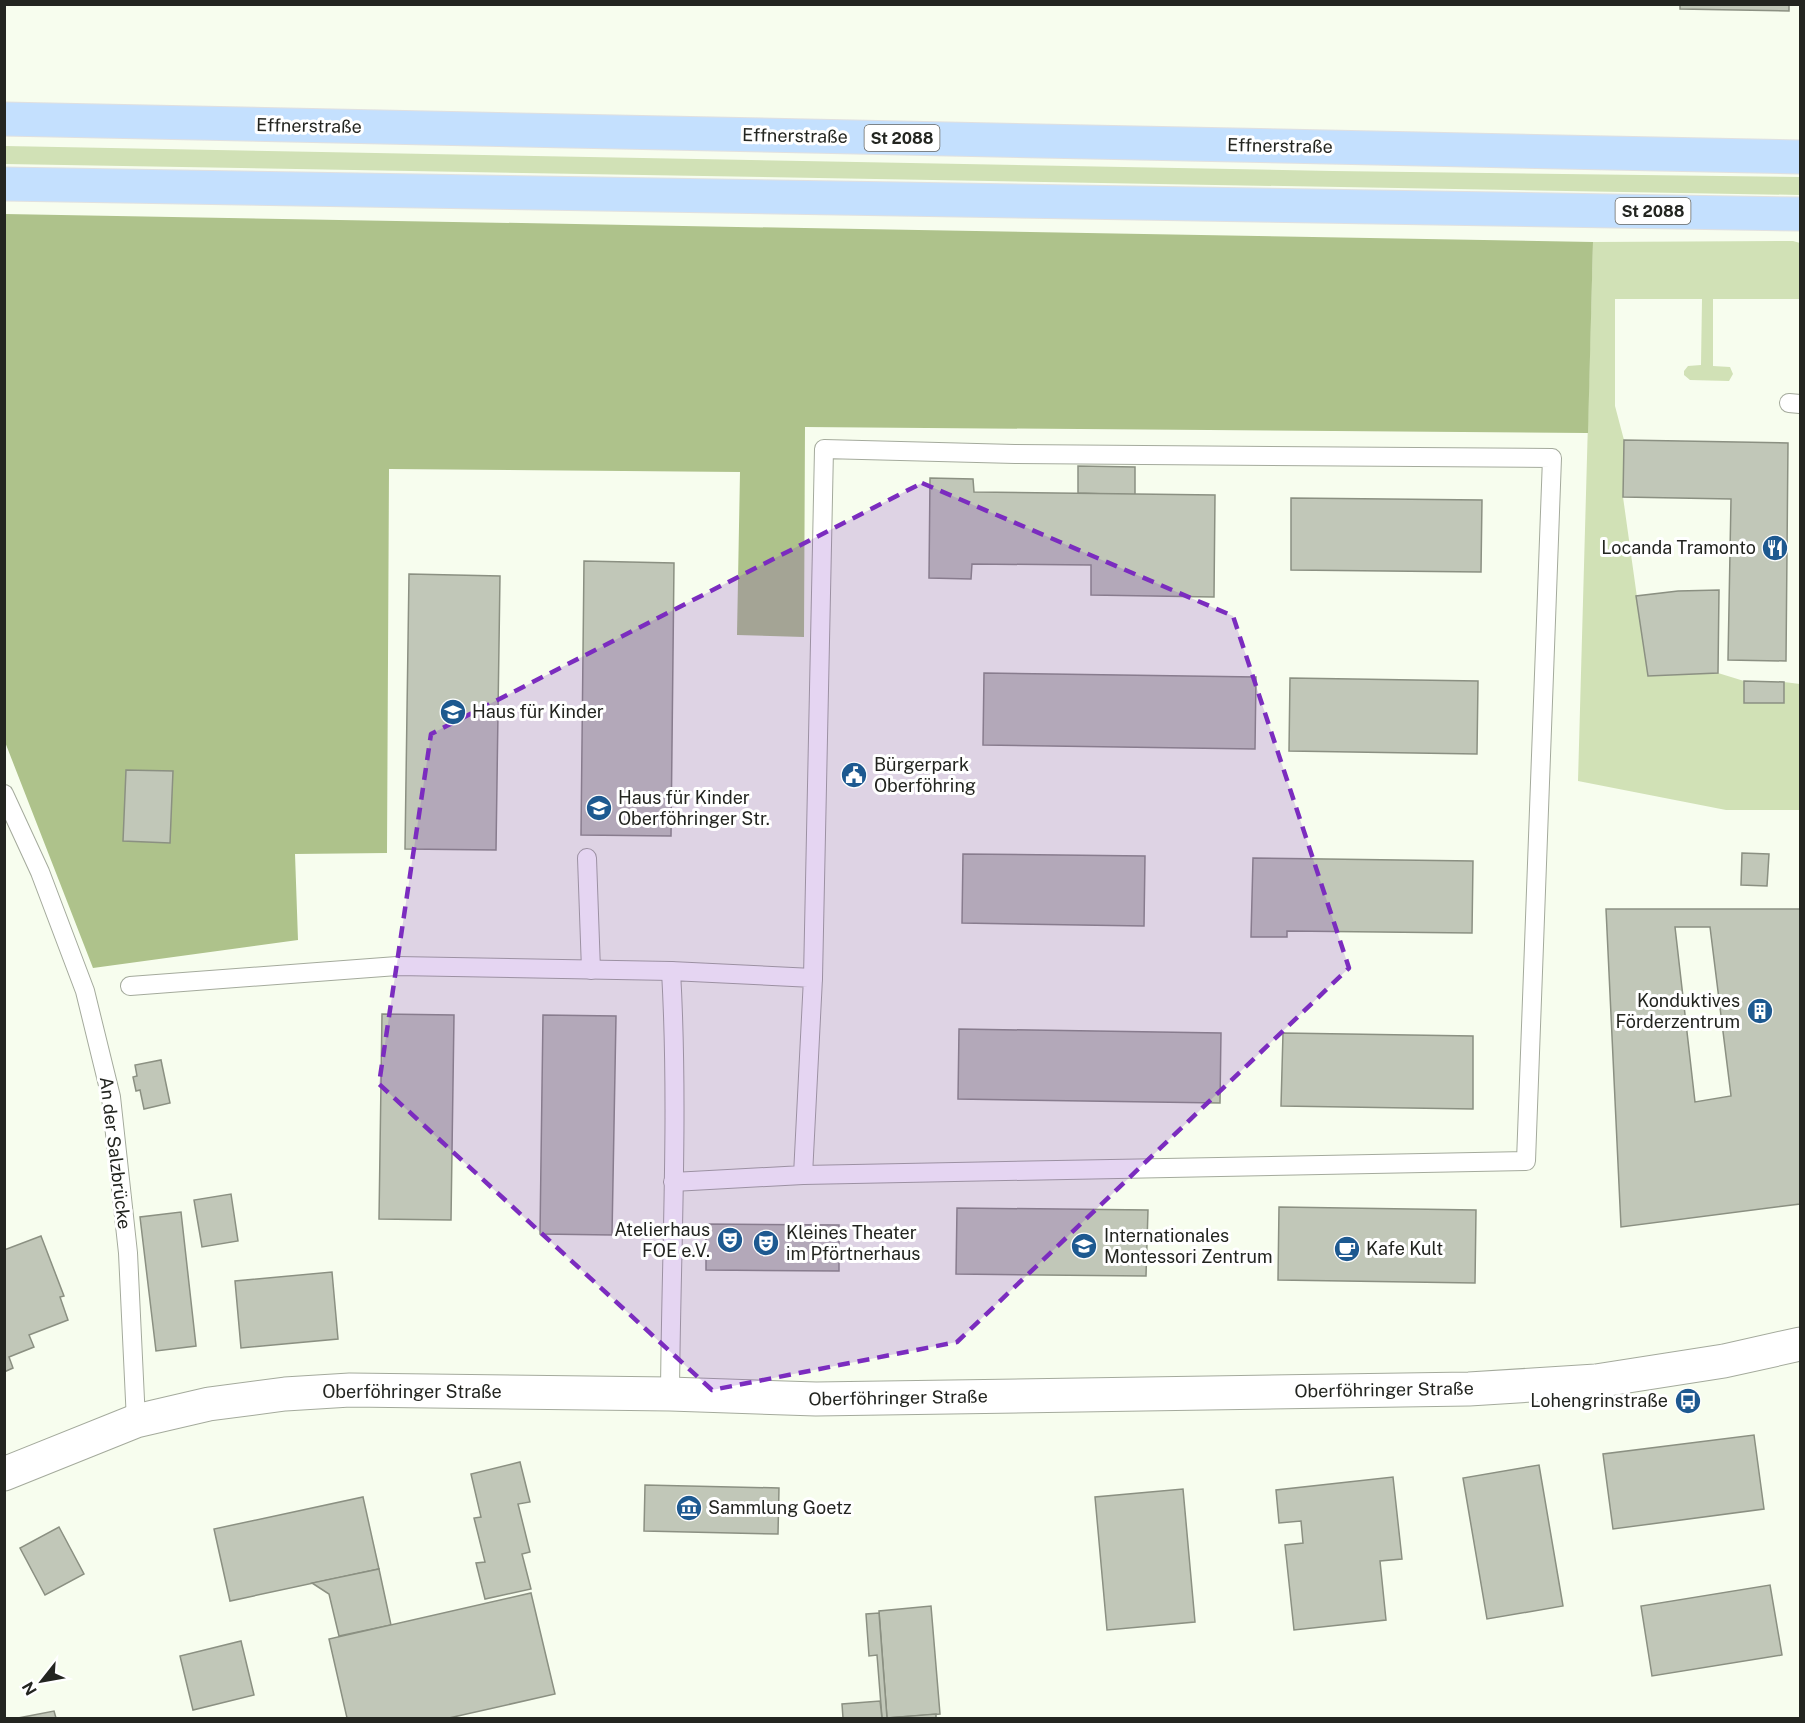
<svg xmlns="http://www.w3.org/2000/svg" width="1805" height="1723" viewBox="0 0 1805 1723" font-family="'Public Sans',sans-serif">
  <style>
    .green { fill: #d1e1b6 }
    .forest { fill: #aec28b }
    .building { fill: #c1c7b8; stroke: #8b9082; stroke-width: 1.5; fill-rule: evenodd }
    .lines { fill: none; stroke-linecap: round; stroke-linejoin: round }
    .service-casing { stroke: #a4aa9c; stroke-width: 20 }
    .secondary-casing { stroke: #a4aa9c; stroke-width: 35 }
    .trunk-casing { stroke: #e0e0e0; stroke-width: 35 }
    .service { stroke: #fff; stroke-width: 18 }
    .secondary { stroke: #fff; stroke-width: 33 }
    .trunk { stroke: #c4e0fe; stroke-width: 33 }
    .marked { fill: #7b2cbf; fill-opacity: 0.2; stroke: #7b2cbf; stroke-width: 4.5; stroke-dasharray: 12 8; stroke-linejoin: round }
    .labels { text-anchor: middle; stroke-width: 6; stroke-linejoin: round; paint-order: stroke }
    .shield { fill: #fff; stroke: #656663; stroke-width: 1.5 }
    .shield-label { font-size: 16px; font-weight: bold; fill: #232520 }
    .street-label { font-size: 18px; fill: #232520; stroke: #fff }
    .poi-label { font-size: 18px; fill: #232520; stroke: #fff; text-anchor: start }
  </style>
  <rect width="100%" height="100%" fill="#f7fdee"/>
  <g class="green">
    <path d="M5 146 1333 171 1800 177V195L5 164Z"/>
    <path d="M1793 241 1800 243V299H1713V366L1730 367 1733 374 1729 381 1690 380 1684 375V371L1688 366 1701 365 1702 299H1615V406L1624 440 1623 497 1648 676 1718 673 1744 681 1745 703H1783L1784 682 1800 684V810H1726L1578 781 1593 242Z"/>
  </g>
  <path class="forest" d="M5 214 1593 242 1588 433 805 427 804 637 737 635 740 472 389 469 387 853 295 854 298 940 93 968 5 742Z"/>
  <g class="building">
    <path d="M1680 4H1789V11L1680 9Z"/>
    <path d="M1624 440 1788 443 1786 661 1728 660 1731 499 1623 497Z"/>
    <path d="M1078 466 1135 467V495L1078 493Z"/>
    <path d="M930 478 973 479 974 492 1215 495 1214 597 1091 595V565L972 564 971 579 929 578Z"/>
    <path d="M1291 498 1482 500 1481 572 1291 570Z"/>
    <path d="M584 561 674 563 671 836 581 835Z"/>
    <path d="M409 574 500 576 496 850 405 849Z"/>
    <path d="M1719 590 1718 673 1648 676 1636 596 1678 591Z"/>
    <path d="M984 673 1256 677 1255 749 983 745Z"/>
    <path d="M1290 678 1478 681 1477 754 1289 751Z"/>
    <path d="M1744 681 1784 682V703H1744Z"/>
    <path d="M126 770 173 771 170 843 123 841Z"/>
    <path d="M1742 853 1769 854 1767 886 1741 885Z"/>
    <path d="M963 854 1145 856 1144 926 962 923Z"/>
    <path d="M1253 858 1473 861 1472 933 1287 931V937H1251Z"/>
    <path d="M1606 909H1800V1204L1621 1227ZM1675 927H1710L1731 1096 1695 1102Z"/>
    <path d="M382 1014 454 1015 451 1220 379 1219Z"/>
    <path d="M543 1015 616 1016 612 1235 540 1234Z"/>
    <path d="M959 1029 1221 1033 1220 1103 958 1099Z"/>
    <path d="M1283 1033 1473 1036V1109L1281 1106Z"/>
    <path d="M161 1060 170 1103 144 1109 140 1090 136 1091 133 1077 137 1076 135 1065Z"/>
    <path d="M231 1194 238 1241 202 1247 194 1200Z"/>
    <path d="M1279 1207 1476 1210 1475 1283 1278 1280Z"/>
    <path d="M957 1208 1148 1210 1146 1276 956 1274Z"/>
    <path d="M181 1212 196 1346 156 1351 140 1217Z"/>
    <path d="M706 1224 839 1225V1271L706 1270Z"/>
    <path d="M41 1236 64 1296 60 1297 68 1320 29 1335 34 1347 9 1357 13 1368 4 1372V1250Z"/>
    <path d="M332 1272 338 1339 241 1348 235 1281Z"/>
    <path d="M1754 1435 1764 1509 1613 1529 1603 1454Z"/>
    <path d="M520 1462 530 1502 518 1504 530 1552 522 1554 531 1589 485 1599 476 1563 485 1562 474 1518 481 1517 471 1474Z"/>
    <path d="M1539 1465 1563 1606 1487 1619 1463 1478Z"/>
    <path d="M1393 1477 1402 1559 1380 1561 1386 1620 1294 1630 1285 1545 1303 1543 1301 1521 1279 1523 1276 1490Z"/>
    <path d="M645 1485 779 1488 778 1534 644 1531Z"/>
    <path d="M1183 1489 1195 1622 1107 1630 1095 1497Z"/>
    <path d="M363 1497 379 1569 230 1601 214 1529Z"/>
    <path d="M59 1527 84 1574 45 1595 20 1548Z"/>
    <path d="M379 1569 391 1625 339 1636 329 1594 312 1583Z"/>
    <path d="M1770 1585 1782 1655 1652 1676 1641 1606Z"/>
    <path d="M531 1593 555 1694 449 1718H347L329 1639Z"/>
    <path d="M931 1606 940 1714 887 1718 879 1611Z"/>
    <path d="M879 1613 887 1718 936 1714V1718H882L877 1655 869 1656 866 1614Z"/>
    <path d="M241 1641 254 1695 193 1710 180 1656Z"/>
    <path d="M880 1701 882 1718H843L842 1704Z"/>
    <path d="M54 1711 56 1718H18Z"/>
  </g>
  <g class="lines">
    <g class="service-casing">
      <g id="service">
        <path d="M1789 403 1800 404"/>
        <path d="M4 794 40 872 85 991 111 1097 128 1253 136 1421"/>
        <path d="M587 858 591 970"/>
        <path d="M130 986 397 966 671 971"/>
        <path d="M803 1175 1526 1161 1552 458 1015 454 824 449 813 978"/>
        <path d="M670 1394C671 1253 679 1112 671 971L813 978 803 1175 673 1182"/>
      </g>
    </g>
    <g class="secondary-casing">
      <path id="secondary" d="M4 1474 136 1421 209 1404 285 1394 350 1390 670 1394 816 1399 1469 1389 1596 1381 1724 1361 1800 1344"/>
    </g>
    <g class="trunk-casing">
      <g id="trunk">
        <path d="M4 119 1800 157"/>
        <path d="M4 184 1800 214"/>
      </g>
    </g>
    <use href="#service" class="service"/>
    <use href="#secondary" class="secondary"/>
    <use href="#trunk" class="trunk"/>
  </g>
  <path class="marked" d="M922 483 1233 616 1349 968 957 1342 712 1390 379 1084 431 734Z"/>
  <defs>
    <g id="restaurant-disc" transform="scale(1.35)"><circle r="9.5" fill="#1d5990" stroke="#fff"/><path d="M-5-6h1v4h1v-4h1v4h1v-4h1v5L-1.5 .5V6h-2V.5L-5-1ZM5-6V6H3V1.5H1.5Q1.5-4 5-6Z" fill="#fff"/></g>
    <g id="school-disc" transform="scale(1.35)"><circle r="9.5" fill="#1d5990" stroke="#fff"/><path d="M0-5L7-2L0 1L-7-2ZM-4 1L0 2.5L4 1V4Q0 6-4 4Z" fill="#fff"/></g>
    <g id="civic-disc" transform="scale(1.35)"><circle r="9.5" fill="#1d5990" stroke="#fff"/><path d="M-.6-6.5H3V-4.5H.6V-3L4-1V1h2V6H-6V1h2V-1L-.6-3ZM-1.2 2.5V6h2.4V2.5Z" fill="#fff"/></g>
    <g id="building-disc" transform="scale(1.35)"><circle r="9.5" fill="#1d5990" stroke="#fff"/><path d="M-4-6H4V6H1V3H-1V6H-4ZM-2.5-4.3h1.7v1.8h-1.7ZM.8-4.3h1.7v1.8H.8ZM-2.5-1h1.7V.8h-1.7ZM.8-1h1.7V.8H.8Z" fill="#fff"/></g>
    <g id="theatre-disc" transform="scale(1.35)"><circle r="9.5" fill="#1d5990" stroke="#fff"/><path d="M-5-5.5Q0-4 5-5.5V0Q5 5 0 6Q-5 5-5 0ZM-3.3-2.5H-1v1.5H-3.3ZM1-2.5H3.3v1.5H1ZM-2.8 1Q0 5.5 2.8 1Z" fill="#fff"/></g>
    <g id="cafe-disc" transform="scale(1.35)"><circle r="9.5" fill="#1d5990" stroke="#fff"/><path d="M-5.5-4.5H6V0H3Q3 3.5 0 3.5H-2.5Q-5.5 3.5-5.5 0ZM3-3.2v2h1.7v-2ZM-6 4.5H4V6H-6Z" fill="#fff"/></g>
    <g id="bus-disc" transform="scale(1.35)"><circle r="9.5" fill="#1d5990" stroke="#fff"/><path d="M-5-6H5V4H4V6H2V4H-2V6H-4V4H-5ZM-3.5-4V0h7V-4ZM-3.5 1.2v1.5H-2V1.2ZM2 1.2v1.5H3.5V1.2Z" fill="#fff"/></g>
    <g id="museum-disc" transform="scale(1.35)"><circle r="9.5" fill="#1d5990" stroke="#fff"/><path d="M0-6L6-3V-2H-6V-3ZM-5-1h2V3h-2ZM-1-1h2V3h-2ZM3-1h2V3H3ZM-6 4H6V6H-6Z" fill="#fff"/></g>
  </defs>
  <g fill-rule="evenodd">
    <use href="#restaurant-disc" x="1775" y="548"/>
    <use href="#school-disc" x="453" y="712"/>
    <use href="#civic-disc" x="854" y="775"/>
    <use href="#school-disc" x="599" y="808"/>
    <use href="#building-disc" x="1760" y="1011"/>
    <use href="#theatre-disc" x="730" y="1240"/>
    <use href="#theatre-disc" x="766" y="1243"/>
    <use href="#school-disc" x="1084" y="1246"/>
    <use href="#cafe-disc" x="1347" y="1249"/>
    <use href="#bus-disc" x="1688" y="1401"/>
    <use href="#museum-disc" x="689" y="1508"/>
  </g>
  <g class="labels">
    <g class="shield">
      <rect x="864.5" y="125" width="75" height="26" rx="4.5"/>
      <rect x="1615.5" y="198" width="75" height="26" rx="4.5"/>
    </g>
    <g class="shield-label">
      <text x="902" y="144">St 2088</text>
      <text x="1653" y="217">St 2088</text>
    </g>
    <g class="street-label">
      <text transform="translate(309 126) rotate(1)" y="6">Effnerstraße</text>
      <text transform="translate(795 136) rotate(1)" y="6">Effnerstraße</text>
      <text transform="translate(1280 146) rotate(1)" y="6">Effnerstraße</text>
      <text transform="translate(115 1153) rotate(83)" y="6">An der Salzbrücke</text>
      <text transform="translate(1384 1390) rotate(-1)" y="6">Oberföhringer Straße</text>
      <text x="412" y="1398">Oberföhringer Straße</text>
      <text transform="translate(898 1398) rotate(-1)" y="6">Oberföhringer Straße</text>
    </g>
    <g class="poi-label">
      <text x="1756" y="554" text-anchor="end">Locanda Tramonto</text>
      <text x="472" y="718">Haus für Kinder</text>
      <text x="874" y="771">Bürgerpark<tspan x="874" dy="21">Oberföhring</tspan></text>
      <text x="618" y="804">Haus für Kinder<tspan x="618" dy="21">Oberföhringer Str.</tspan></text>
      <text x="1740" y="1007" text-anchor="end">Konduktives<tspan x="1740" dy="21">Förderzentrum</tspan></text>
      <text x="710" y="1236" text-anchor="end">Atelierhaus<tspan x="710" dy="21">FOE e.V.</tspan></text>
      <text x="786" y="1239">Kleines Theater<tspan x="786" dy="21">im Pförtnerhaus</tspan></text>
      <text x="1104" y="1242">Internationales<tspan x="1104" dy="21">Montessori Zentrum</tspan></text>
      <text x="1366" y="1255">Kafe Kult</text>
      <text x="1668" y="1407" text-anchor="end">Lohengrinstraße</text>
      <text x="708" y="1514">Sammlung Goetz</text>
    </g>
  </g>
  <rect width="1805" height="1723" fill="none" stroke="#232520" stroke-width="12"/>
  <g transform="translate(42 1681) rotate(239)" stroke="#ffffff" stroke-width="4.5" paint-order="stroke">
  <path d="M0-4.5L10 22L0 15L-10 22Z" fill="#232520"/>
  <text y="-9" font-size="16" font-weight="bold" text-anchor="middle" fill="#232520">N</text>
  </g>
</svg>
